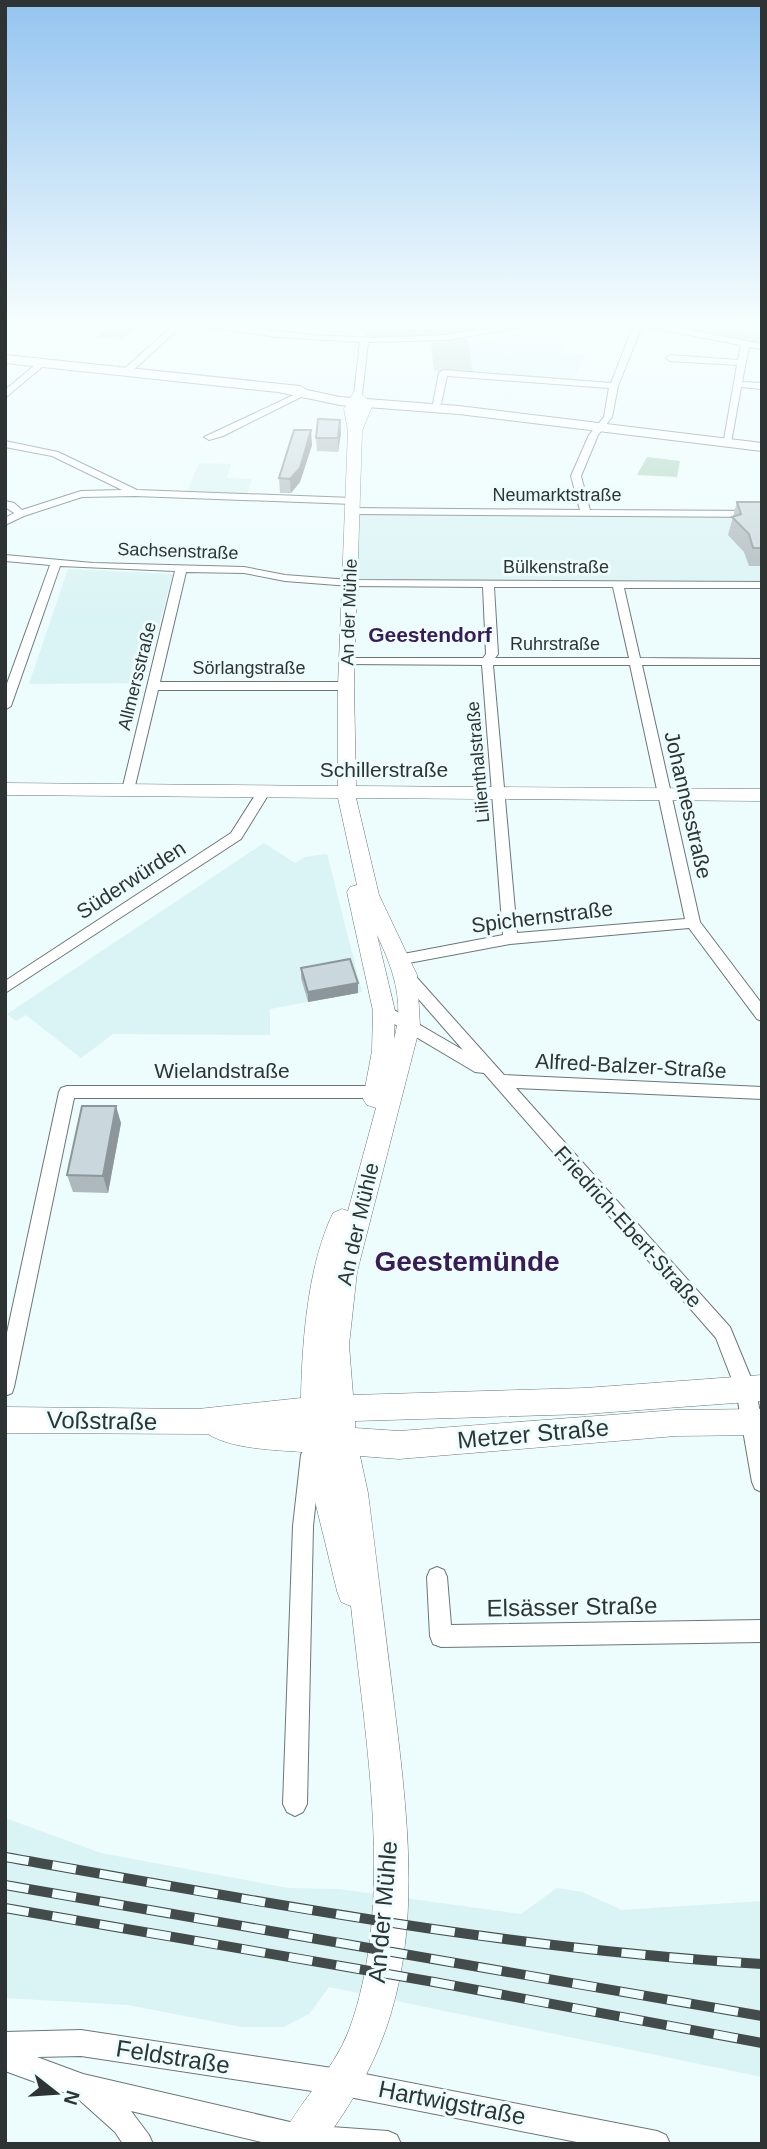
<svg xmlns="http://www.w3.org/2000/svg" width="767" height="2149" viewBox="0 0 767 2149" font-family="Helvetica,sans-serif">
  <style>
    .built { fill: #daf3f4 }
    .green { fill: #afd6c0 }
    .forest { fill: #a1cdb5 }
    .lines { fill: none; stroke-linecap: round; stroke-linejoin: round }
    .street-casing { stroke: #6a7777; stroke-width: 2 }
    .secondary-casing { stroke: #6a7777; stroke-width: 1 }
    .primary-casing { stroke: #6a7777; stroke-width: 2 }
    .street { fill: #fff; fill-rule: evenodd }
    .secondary { fill: #fff; fill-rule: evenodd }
    .primary { fill: #fff; fill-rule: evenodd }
    .rail-casing { stroke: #444b4b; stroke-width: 10 }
    .rail { stroke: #edfcfd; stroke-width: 8; stroke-dasharray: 24; stroke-linecap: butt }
    .wall { fill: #aeb9bd }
    .shaded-wall { fill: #8d969a }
    .building { fill: #cad7dc; stroke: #8d969a; stroke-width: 2 }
    .labels { text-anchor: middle; stroke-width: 6; stroke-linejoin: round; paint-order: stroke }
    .far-street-label { font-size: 18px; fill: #2e3434; stroke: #edfcfd }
    .far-quarter-label { font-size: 21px; font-weight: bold; fill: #381c55; stroke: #edfcfd }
    .street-label { font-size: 21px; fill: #2e3434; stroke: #edfcfd }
    .near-street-label { font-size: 24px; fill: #2e3434; stroke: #edfcfd }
    .district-label { font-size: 28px; font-weight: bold; fill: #381c55; stroke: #edfcfd }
  </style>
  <rect width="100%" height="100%" fill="#edfcfd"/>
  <g class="built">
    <path d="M288 322H365V338L285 330Z"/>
    <path d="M573 326 562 352 585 355 574 380 473 372 468 341Z"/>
    <path d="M199 463 231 464 227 478 252 479 247 494 187 492Z"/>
    <path d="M355 513 762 516V581L352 580Z"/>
    <path d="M68 569 173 574 143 683 29 684Z"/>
    <path d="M264 843 295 863 305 857 327 854 362 992 270 1009V1035L113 1034 81 1058 26 1015 16 1021 7 1014Z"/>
    <path d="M5 1818 101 1853 288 1888 338 1889 521 1914 557 1888 582 1892 622 1910 762 1901V2077L329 1987 309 2014 284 2027H242L128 2005 5 1998Z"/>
  </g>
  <g class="green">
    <path d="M112 322H141L122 340 96 337Z"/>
    <path d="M649 322H741L746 330 762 333V345Z"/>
    <path d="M468 339 473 372 434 371 431 343Z"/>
    <path d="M647 457 680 461 677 477 637 475Z"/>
  </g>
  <path class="forest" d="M365 322H520L466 335 365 338Z"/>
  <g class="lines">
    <g class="street-casing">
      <g id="street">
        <path d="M177 322H202L310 335 373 338 448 335 528 322H550L448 340 368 342 362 395 358 398 354 395 360 342 278 337 184 324 129 374H123V370Z"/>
        <path d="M630 322H648L762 344V349L749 347 742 382 762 383V389L741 387 731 443 723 445 737 365 670 361 666 358 670 355 738 360 741 345 642 326 618 386 612 417 598 435 581 476 590 510 762 511V517L352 514 347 511 352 508 580 510 571 476 589 435 604 417 609 388 447 376 441 404 437 407 433 404 439 373 443 370 611 383 634 324Z"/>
        <path d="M40 361 47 363 5 398V390Z"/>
        <path d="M298 393 305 395 223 436 209 440 204 437Z"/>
        <path d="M5 441 58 452 137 490 353 498 358 501 353 504 135 496 82 497 24 516 5 525V518L14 513 5 507V501L14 503 22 510 81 491 122 490 52 456 5 447Z"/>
        <path d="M5 555 93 563 244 567 285 575 350 580 762 582V588H624L640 658 762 659V665H642L700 922 762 1004V1021L757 1019 689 928 510 944 398 965 393 964 391 960 398 955 503 935 482 665 347 664 341 661 347 658H483L486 654 483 587 350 586 285 581 244 573 186 572 160 682H346L352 686 346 690H158L134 790 128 794 122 790 175 571 60 566 11 706 5 710V689L50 565 5 561ZM494 587H613L629 658H495L498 654ZM493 665H630L685 919 517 933Z"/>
        <path d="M264 788 270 792 241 839 5 993V981L231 833 259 789Z"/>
        <path d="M406 970 411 971 504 1075 762 1087V1099L516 1088 730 1327 756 1390 762 1425V1492L755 1489 752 1482 736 1390 716 1338 484 1073 475 1072 379 1015 376 1011 379 1007H389L463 1050 401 979 399 975 401 971Z"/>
        <path d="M67 1086H385L391 1088 393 1092 391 1096 385 1098H74L14 1387 12 1393 5 1396V1342L59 1092 61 1088Z"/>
        <path d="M311 1445 318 1448 321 1455 313 1526 307 1804 303 1812 295 1816 287 1812 283 1804 293 1526 301 1455 304 1448Z"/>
        <path d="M437 1567 444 1570 447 1577 451 1625 762 1620V1642L441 1647 433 1644 430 1636 427 1577 430 1570Z"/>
        <path d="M81 2030 339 2069 657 2131 666 2135 670 2144H587L339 2095 81 2056 37 2057 83 2074 303 2125 388 2131 397 2135 401 2144H270L131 2111 149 2135 153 2144H123L115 2132 76 2097 5 2071V2032Z"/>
      </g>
    </g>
    <g class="secondary-casing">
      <path id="secondary" d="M358 391 373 404 362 431 354 686 356 786 762 789V801L356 798 379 895 417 975 420 1026 357 1272 349 1345 353 1395 585 1388 762 1375V1401L585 1414 355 1421V1428L399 1431 676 1410 762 1409V1435L676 1436 399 1459 360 1456 368 1493C377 1563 385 1633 394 1703 406 1804 421 1914 391 2013 377 2061 352 2104 322 2144H279C296 2103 333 2073 349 2030 396 1903 365 1738 351 1606L341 1602 337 1591 303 1452C275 1450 231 1449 208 1434L5 1433V1407L198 1409 301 1398C302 1340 308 1265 333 1213L342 1209 348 1211 376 1108 367 1105 363 1099 372 1051 373 1011 347 892 350 887 357 885 338 798 5 795V783L338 786V686L348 431 344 409 354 392ZM377 935C393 969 405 1001 394 1039L395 1011Z"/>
    </g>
    <g class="primary-casing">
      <path id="primary" d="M5 355 300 386 307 390 340 397 459 406 762 443V451L459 414 340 405 278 392 5 363Z"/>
    </g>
    <use href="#street" class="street"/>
    <use href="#secondary" class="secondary"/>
    <use href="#primary" class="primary"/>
    <g class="rail-casing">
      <g id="rail">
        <path d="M5 1857C257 1901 506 1949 762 1964"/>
        <path d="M5 1885 762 2016"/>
        <path d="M5 1908 434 1982 762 2043"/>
      </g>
    </g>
    <use href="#rail" class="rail"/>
  </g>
  <g class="wall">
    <path d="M340 420 341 433 338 452 317 451 316 438Z"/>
    <path d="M312 445 300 482 291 493H280L279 478Z"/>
    <path d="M737 502H762V566H749L744 552 728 535Z"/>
    <path d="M301 968 358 993 308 1002 301 978Z"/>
    <path d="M121 1123 108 1193 73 1192 67 1175Z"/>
  </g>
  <g class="shaded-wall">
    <path d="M340 420 341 433 338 452V438Z"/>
    <path d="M311 430 312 445 300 482 291 493 290 479Z"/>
    <path d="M358 983V993L308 1002V992Z"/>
    <path d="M116 1106 121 1123 108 1193 103 1176Z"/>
  </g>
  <g class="building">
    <path d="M318 419 340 420 338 438H316Z"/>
    <path d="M294 430H311L300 468 290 479 279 478Z"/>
    <path d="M737 502H762V548H753L749 534 732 517 741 514Z"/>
    <path d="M350 959 358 983 308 992 301 968Z"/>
    <path d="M82 1106H116L103 1176 67 1175Z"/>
  </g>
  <linearGradient id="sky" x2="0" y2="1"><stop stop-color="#94c4f0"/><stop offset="0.52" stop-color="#f7fefe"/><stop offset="1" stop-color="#f7fefe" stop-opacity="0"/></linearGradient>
  <rect width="767" height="623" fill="url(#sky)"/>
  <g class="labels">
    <g class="far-street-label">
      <text x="557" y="501">Neumarktstraße</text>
      <text transform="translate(178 551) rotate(2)" y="6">Sachsenstraße</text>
      <text x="556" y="573">Bülkenstraße</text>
      <text transform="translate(349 612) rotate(-88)" y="6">An der Mühle</text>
      <text x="555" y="650">Ruhrstraße</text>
      <text x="249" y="674">Sörlangstraße</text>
      <text transform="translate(137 676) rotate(-76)" y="6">Allmersstraße</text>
      <text transform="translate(478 762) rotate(-95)" y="6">Lilienthalstraße</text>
    </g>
    <g class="far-quarter-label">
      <text x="430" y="642">Geestendorf</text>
    </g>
    <g class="street-label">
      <text x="384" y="777">Schillerstraße</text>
      <text transform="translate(688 805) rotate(77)" y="7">Johannesstraße</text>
      <text transform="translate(131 880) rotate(-33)" y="7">Süderwürden</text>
      <text transform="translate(542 917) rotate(-7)" y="7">Spichernstraße</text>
      <text transform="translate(631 1066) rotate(3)" y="7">Alfred-Balzer-Straße</text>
      <text x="222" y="1078">Wielandstraße</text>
      <text transform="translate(358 1224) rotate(-77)" y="7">An der Mühle</text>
      <text transform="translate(628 1227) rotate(48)" y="7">Friedrich-Ebert-Straße</text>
    </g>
    <g class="near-street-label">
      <text transform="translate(102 1421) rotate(1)" y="8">Voßstraße</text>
      <text transform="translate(533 1434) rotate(-5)" y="8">Metzer Straße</text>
      <text transform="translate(572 1607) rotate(-1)" y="8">Elsässer Straße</text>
      <text transform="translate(383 1912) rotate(-85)" y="8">An der Mühle</text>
      <text transform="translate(173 2057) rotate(9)" y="8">Feldstraße</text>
      <text transform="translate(452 2103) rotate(11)" y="8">Hartwigstraße</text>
    </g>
    <g class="district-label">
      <text x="467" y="1271">Geestemünde</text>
    </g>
  </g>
  <rect width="767" height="2149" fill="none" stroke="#2e3434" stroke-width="14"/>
  <g transform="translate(56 2093) rotate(107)" stroke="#edfcfd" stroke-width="5" paint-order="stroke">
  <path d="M0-5L12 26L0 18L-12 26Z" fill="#2e3434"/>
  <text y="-10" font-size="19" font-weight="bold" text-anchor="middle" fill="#2e3434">N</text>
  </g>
</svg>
